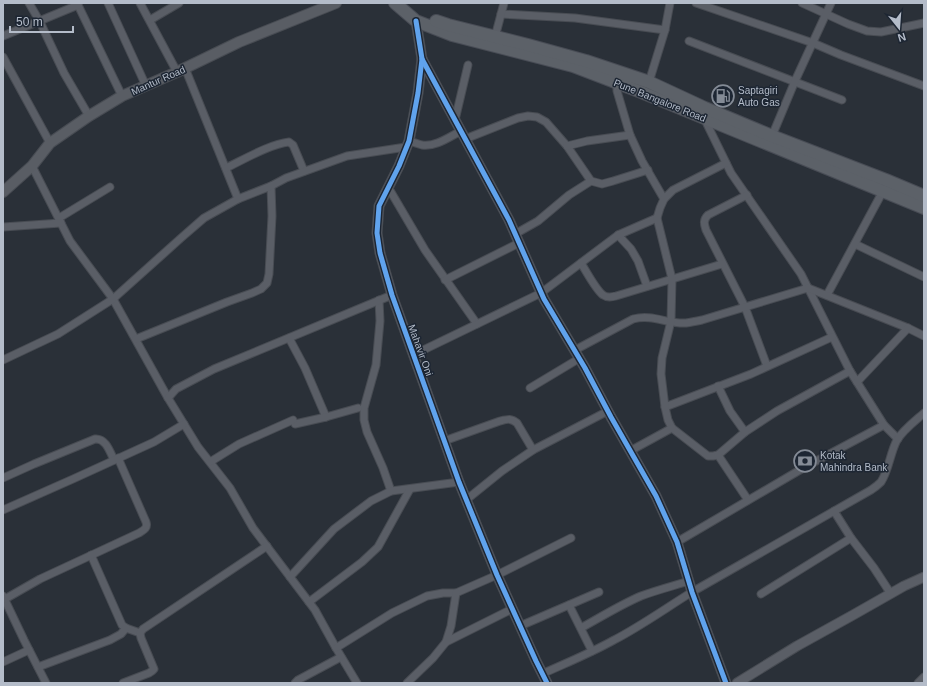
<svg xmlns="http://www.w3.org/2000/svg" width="927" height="686" viewBox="0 0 927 686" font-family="Helvetica,sans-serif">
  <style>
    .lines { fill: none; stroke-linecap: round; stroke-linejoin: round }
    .minor-casing { stroke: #484c53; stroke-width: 9 }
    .tertiary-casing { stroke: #484c53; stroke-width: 11 }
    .secondary-casing { stroke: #484c53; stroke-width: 12 }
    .primary-casing { stroke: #484c55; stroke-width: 14 }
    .minor { stroke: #5a5e66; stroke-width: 7 }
    .tertiary { stroke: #5a5e66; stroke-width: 9 }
    .secondary { stroke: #595d64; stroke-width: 10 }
    .primary { stroke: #5c6168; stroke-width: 12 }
    .cycleway-casing { stroke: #1d2633; stroke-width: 8 }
    .cycleway { stroke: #60a3ed; stroke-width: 5 }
    .labels { text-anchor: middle; stroke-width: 3; stroke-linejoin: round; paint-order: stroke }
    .street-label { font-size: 10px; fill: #b4bcc9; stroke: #1d2633 }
    .poi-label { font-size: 10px; fill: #b4bcc9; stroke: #1d2633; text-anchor: start }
  </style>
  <rect width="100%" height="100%" fill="#2a3038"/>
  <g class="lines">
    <g class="minor-casing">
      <g id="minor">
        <path d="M29 3 40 22 64 73 89 116"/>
        <path d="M77 3 122 96"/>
        <path d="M108 3 146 86"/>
        <path d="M140 3 177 72"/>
        <path d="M696 3 813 43 841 55 924 86"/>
        <path d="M802 3 848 24 867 31 881 32 924 23"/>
        <path d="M501 14 575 18 665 30"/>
        <path d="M150 20 179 3"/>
        <path d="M3 36 78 5"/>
        <path d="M495 37 504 3"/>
        <path d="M689 41 842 100"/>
        <path d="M3 57 50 143"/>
        <path d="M185 68 238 199"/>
        <path d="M649 82 665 30 670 3"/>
        <path d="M617 83V91L630 135 642 161 664 199"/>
        <path d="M704 118 731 173 801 274 850 371 884 425 898 439"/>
        <path d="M455 120 468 65"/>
        <path d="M772 136 795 81 831 3"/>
        <path d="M465 139 518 118 528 116 537 117 546 122 567 146 591 181 602 184 613 181 648 170"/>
        <path d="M409 141C413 142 418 144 422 145 436 147 449 137 461 131"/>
        <path d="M567 146 587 141 630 135"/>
        <path d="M32 166 70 241 113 299 168 398 198 447 230 488 253 528 315 610 336 648 357 683"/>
        <path d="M226 168C243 160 270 144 289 142L293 145 304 171"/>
        <path d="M388 187 425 250 477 324"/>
        <path d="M747 195 708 215C703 220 704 224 706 230L745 307 767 366"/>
        <path d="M59 218 110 187"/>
        <path d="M3 227 61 223"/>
        <path d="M515 234 538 221 569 195 591 181"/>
        <path d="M618 235 631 249 638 261 647 286"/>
        <path d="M855 244 924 277"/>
        <path d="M581 263C586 271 596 290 603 295 607 298 612 297 616 296L722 264"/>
        <path d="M445 280 519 243"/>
        <path d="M827 295 883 191"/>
        <path d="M379 300 380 321 376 365 364 408V420L367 432 383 468 391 491"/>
        <path d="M832 337 751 374 665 407 668 420 672 428 708 456H713L718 455 745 432 777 411 850 371"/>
        <path d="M289 338 305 368 326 417"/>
        <path d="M136 339 227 302 252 293 261 289 267 283 269 274 272 216 271 186"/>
        <path d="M575 350 633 319C653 314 667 324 686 323 692 322 697 321 702 320L808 288 908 328 924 336"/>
        <path d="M413 355 541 293 618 235 657 218"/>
        <path d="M3 360 58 334 113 299 181 238 204 218 238 199 271 186 286 178 347 156 406 147"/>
        <path d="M857 382 908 328"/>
        <path d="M718 386 730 411 745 432"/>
        <path d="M530 388 580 358"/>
        <path d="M168 398 176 389 214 369 392 295"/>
        <path d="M665 407 661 374 662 358 671 321 672 279 657 218 660 208 664 199 673 190 726 163"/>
        <path d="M295 424 326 417 358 408"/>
        <path d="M444 441 500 421C508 419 511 418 517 423L533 450"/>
        <path d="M630 451 672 428"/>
        <path d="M718 455 748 500"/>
        <path d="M210 462 239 444 293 420"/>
        <path d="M3 478 34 464 95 439C106 438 110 452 114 460"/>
        <path d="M466 500 502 471 533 450 608 411"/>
        <path d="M3 510 73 479 154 442 184 424"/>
        <path d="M834 511 851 538 874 568 891 594"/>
        <path d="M677 542 805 467 884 425"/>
        <path d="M91 555 122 625 126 628 140 633"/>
        <path d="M290 577 334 529 371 501 391 491 459 482"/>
        <path d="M761 594 851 538"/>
        <path d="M3 596 24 640 46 683"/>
        <path d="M5 599 40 579 139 533C144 530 148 528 146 522L118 458"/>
        <path d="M309 602 362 562 378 547 410 489"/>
        <path d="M569 605 592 651"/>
        <path d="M520 626 599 592"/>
        <path d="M581 628C601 617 620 605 641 596 657 590 673 586 689 581"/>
        <path d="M446 642 512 609"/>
        <path d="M336 648 392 613 427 596 443 593H456L497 575 571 538"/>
        <path d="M3 662 29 650"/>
        <path d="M38 667 110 640 121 634 126 628"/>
        <path d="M542 674C566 663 591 653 614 640 641 626 666 608 692 592L871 490C874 488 878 485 881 482 889 470 890 453 897 440 903 430 915 421 924 413"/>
        <path d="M123 683 149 673 152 671 154 669 141 638 140 633 143 629 267 546"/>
        <path d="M295 683 298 680 341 657"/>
        <path d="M407 683 433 658 446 642 451 626 456 593"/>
        <path d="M918 683 924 677"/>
      </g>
    </g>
    <g class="tertiary-casing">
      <g id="tertiary">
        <path d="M416 21 422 59 418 93 409 141 399 166 379 206 377 233 380 253 392 295 459 482 497 575 536 661 547 683"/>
        <path d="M422 59 509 220 544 299 585 368 611 417 656 496 677 542 692 592 726 683"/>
        <path d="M737 683 797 646 853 615 904 586 924 577"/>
      </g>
    </g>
    <g class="secondary-casing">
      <path id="secondary" d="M3 192 32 166 50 143 89 116 122 96 177 72 239 42 336 3"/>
    </g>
    <g class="primary-casing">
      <g id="primary">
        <path d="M395 3 416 21 452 35 573 66 641 92 924 208"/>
        <path d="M436 21 448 25 528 45 586 61 649 82 705 108 772 136 886 180 924 196"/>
      </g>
    </g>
    <use href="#minor" class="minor"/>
    <use href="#tertiary" class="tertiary"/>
    <use href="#secondary" class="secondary"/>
    <use href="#primary" class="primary"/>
    <g class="cycleway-casing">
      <g id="cycleway">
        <path d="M416 21 422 59 418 93 409 141 399 166 379 206 377 233 380 253 392 295 459 482 497 575 536 661 547 683"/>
        <path d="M422 59 509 220 544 299 585 368 611 417 656 496 677 542 692 592 726 683"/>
      </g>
    </g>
    <use href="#cycleway" class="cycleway"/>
  </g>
  <defs>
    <g id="fuel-ring" transform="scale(1.15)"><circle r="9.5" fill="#1d2633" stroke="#848b96" stroke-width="1.5"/><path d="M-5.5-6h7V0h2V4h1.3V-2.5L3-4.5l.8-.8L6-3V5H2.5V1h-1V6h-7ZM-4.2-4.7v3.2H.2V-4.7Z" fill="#848b96"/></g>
    <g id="bank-ring" transform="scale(1.15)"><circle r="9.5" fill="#1d2633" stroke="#848b96" stroke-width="1.5"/><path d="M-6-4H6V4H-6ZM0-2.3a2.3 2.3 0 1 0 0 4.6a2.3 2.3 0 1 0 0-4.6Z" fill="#848b96"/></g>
  </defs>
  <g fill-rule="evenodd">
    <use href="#fuel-ring" x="723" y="96"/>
    <use href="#bank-ring" x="805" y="461"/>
  </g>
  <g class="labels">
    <g class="street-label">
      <text transform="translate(158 80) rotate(-24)" y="4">Mantur Road</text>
      <text transform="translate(660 100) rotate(22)" y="4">Pune Bangalore Road</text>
      <text transform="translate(421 350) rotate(70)" y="4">Mahavir Oni</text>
    </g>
    <g class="poi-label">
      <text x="738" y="94">Saptagiri<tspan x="738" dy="12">Auto Gas</tspan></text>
      <text x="820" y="459">Kotak<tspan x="820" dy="12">Mahindra Bank</tspan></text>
    </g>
  </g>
  <rect width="927" height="686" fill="none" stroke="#b4bcc9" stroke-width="8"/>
  <g transform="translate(899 28) rotate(163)" stroke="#1d2633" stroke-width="3" paint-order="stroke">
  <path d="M0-3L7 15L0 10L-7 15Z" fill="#b4bcc9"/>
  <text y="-6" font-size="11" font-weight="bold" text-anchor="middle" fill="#b4bcc9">N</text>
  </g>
  <path d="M10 26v6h63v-6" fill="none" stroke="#b4bcc9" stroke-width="2"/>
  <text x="16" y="26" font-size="12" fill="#b4bcc9" stroke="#1d2633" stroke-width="3" paint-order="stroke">50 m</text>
</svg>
